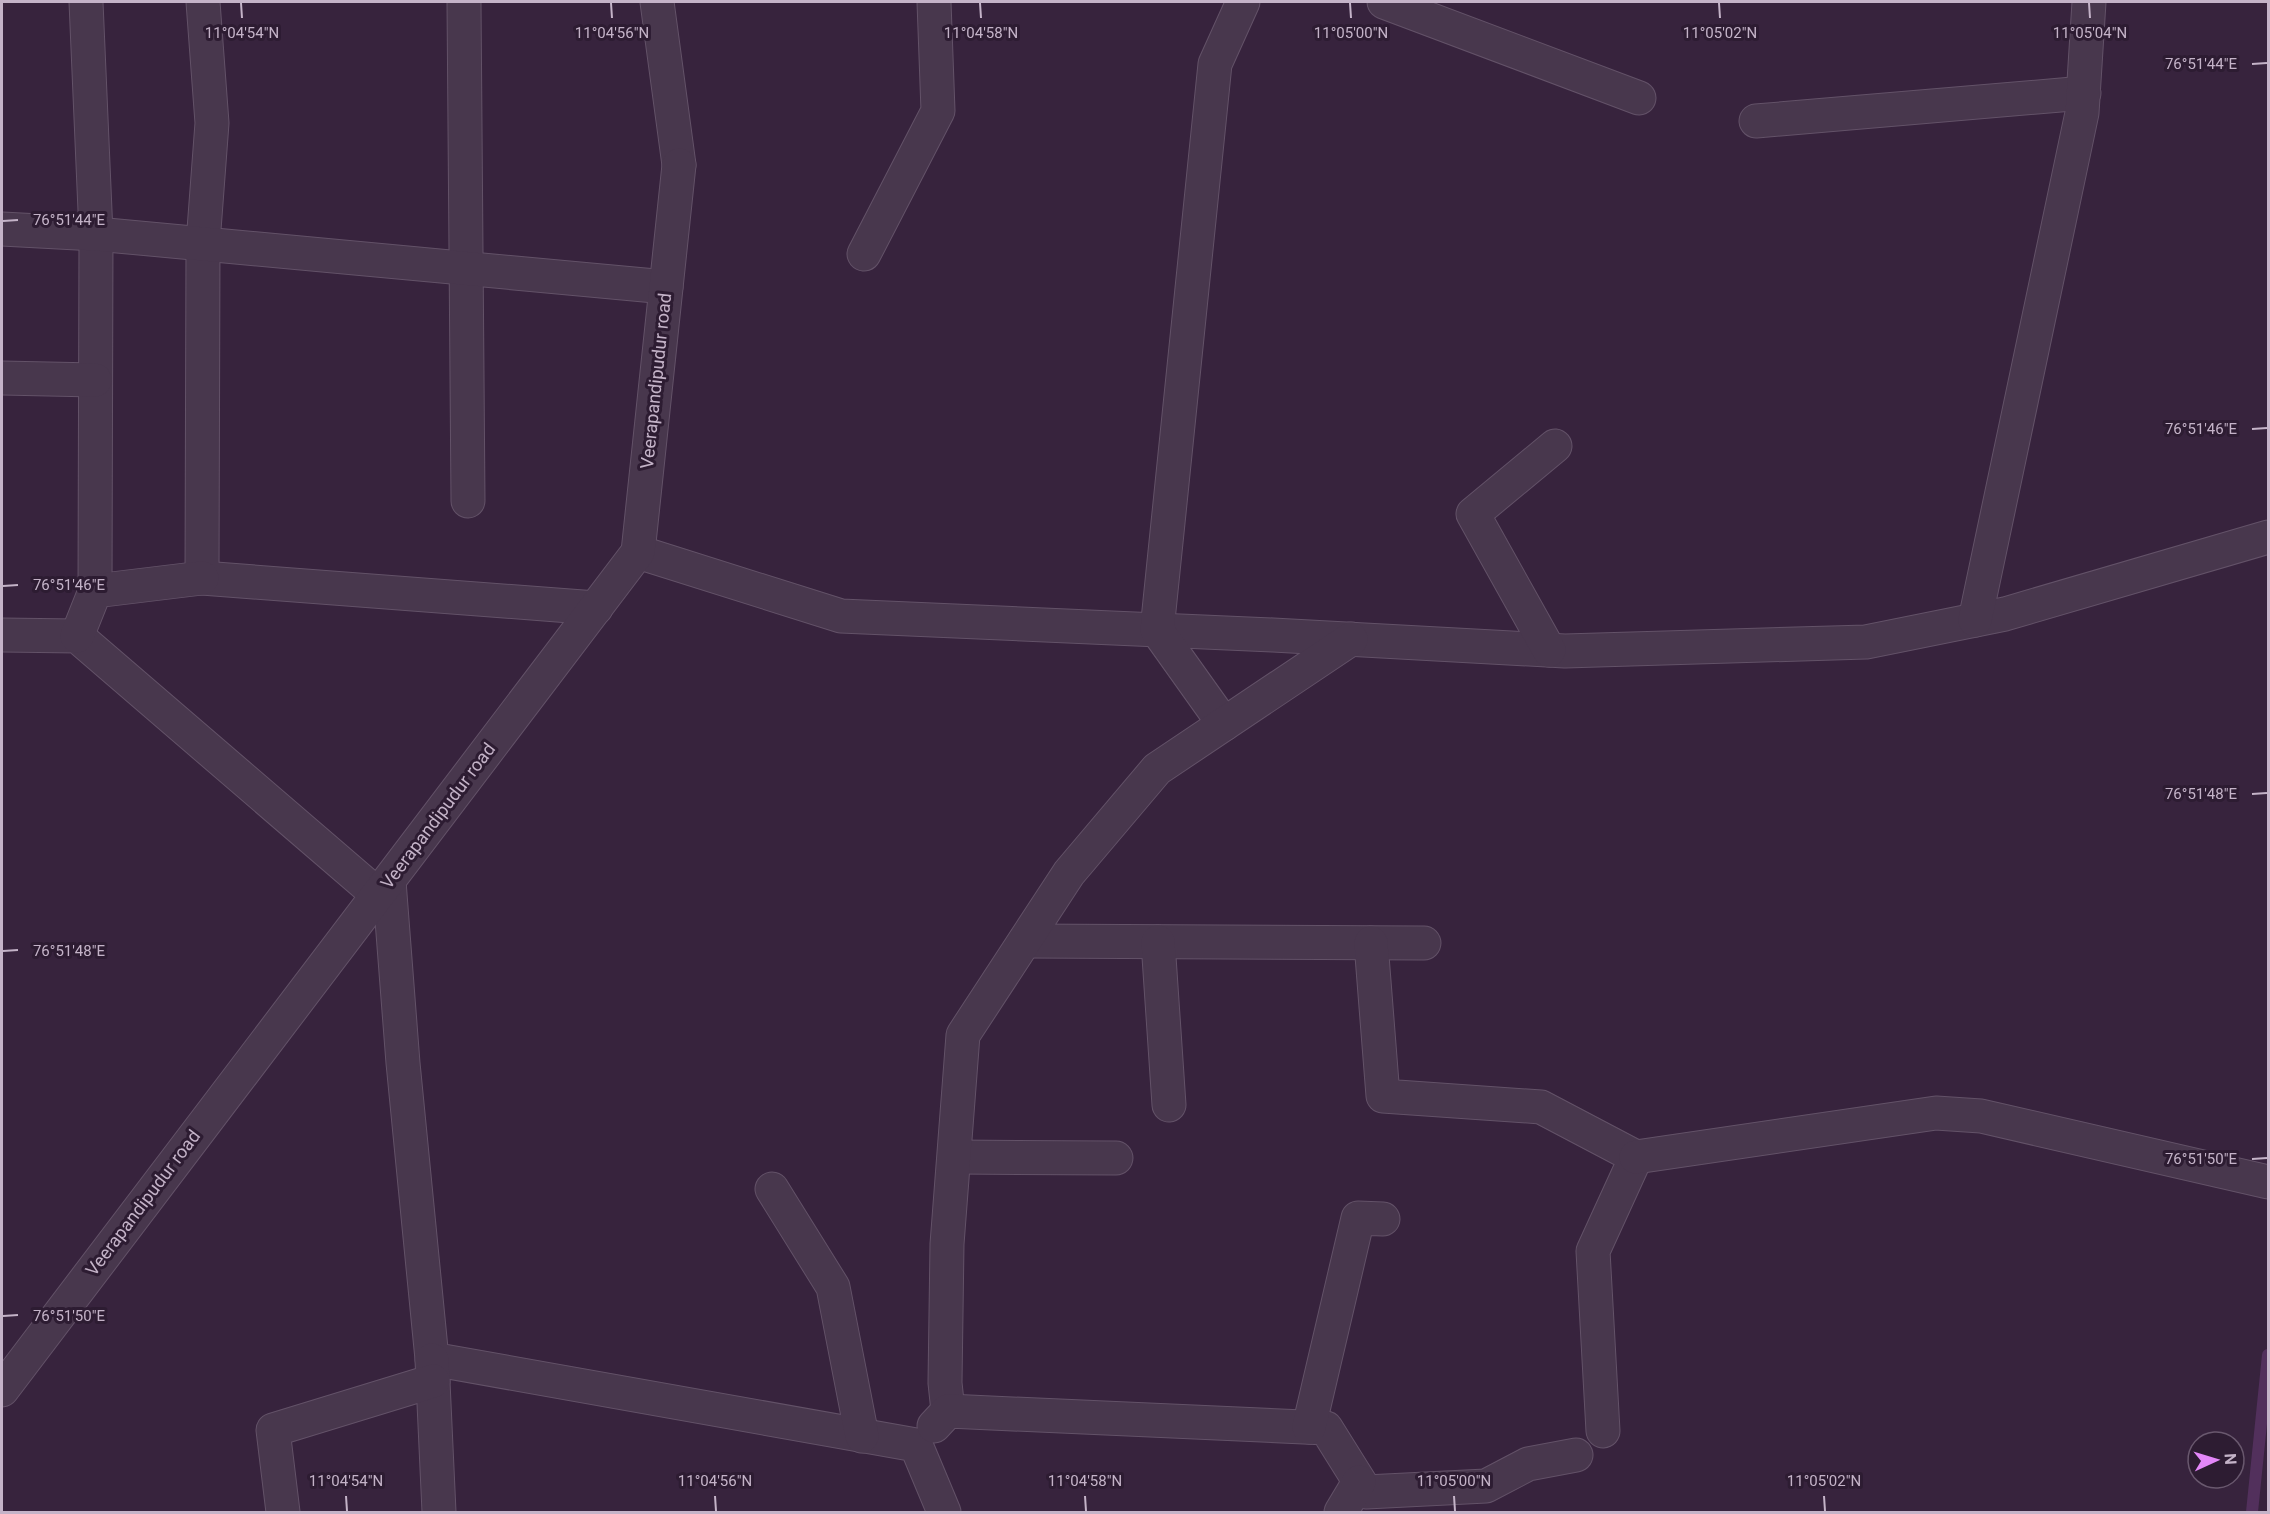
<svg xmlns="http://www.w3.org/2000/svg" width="2270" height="1514" viewBox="0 0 2270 1514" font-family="Roboto,sans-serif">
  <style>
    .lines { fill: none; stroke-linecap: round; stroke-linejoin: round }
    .stream { stroke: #52305c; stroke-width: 12 }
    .minor-casing { stroke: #635268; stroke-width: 35 }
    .tertiary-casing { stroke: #635268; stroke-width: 35 }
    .minor { stroke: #48374d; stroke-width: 33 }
    .tertiary { stroke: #48374d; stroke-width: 33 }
    .ticks { fill: none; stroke: #c4b3c8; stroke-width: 2 }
    .labels { text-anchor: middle; stroke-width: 6; stroke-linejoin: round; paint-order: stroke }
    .street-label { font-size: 18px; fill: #c4b3c8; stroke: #2d1c32 }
    .ticks-label { font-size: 15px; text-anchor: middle; fill: #c4b3c8; stroke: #2d1c32; stroke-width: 6; stroke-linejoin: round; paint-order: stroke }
  </style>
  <rect width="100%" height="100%" fill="#37233d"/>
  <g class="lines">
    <path class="stream" d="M2252 1512 2268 1355"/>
    <g class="minor-casing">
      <g id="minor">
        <path d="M86 2 96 234 95 591"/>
        <path d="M203 2 212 123 203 243 202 578 596 608"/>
        <path d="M464 2 468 501"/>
        <path d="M657 2 679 165"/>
        <path d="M1384 2 1639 98"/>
        <path d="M1756 121 2084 93"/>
        <path d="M2 229 96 234 666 287"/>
        <path d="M864 254 938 111 934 2"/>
        <path d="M2 378 95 380"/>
        <path d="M638 552 841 616 1273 635 1565 651 1866 642 2005 614 2268 537"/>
        <path d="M1975 620 2082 113 2089 2"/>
        <path d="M2 635 77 636 378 895"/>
        <path d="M77 636 95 591 202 578"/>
        <path d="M1549 650 1473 514 1555 446"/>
        <path d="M1224 724 1157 630 1215 64 1243 2"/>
        <path d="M389 881 403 1063 432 1359 916 1445 944 1512"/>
        <path d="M1025 941 1424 943"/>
        <path d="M1158 942 1169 1105"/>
        <path d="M1371 943 1383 1096 1541 1107 1636 1157 1593 1251 1603 1431"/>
        <path d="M955 1157 1116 1158"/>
        <path d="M1636 1157 1936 1113 1981 1116 2268 1182"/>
        <path d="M772 1189 833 1287 862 1436"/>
        <path d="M432 1360 439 1512"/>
        <path d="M948 1411 945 1383 947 1244 963 1035 1069 873 1157 769 1351 639"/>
        <path d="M934 1426 948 1411 1326 1428 1366 1492 1486 1486 1528 1464 1576 1455"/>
        <path d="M1309 1427 1358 1218 1383 1219"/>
        <path d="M283 1512 273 1430 433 1381"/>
        <path d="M1341 1512 1359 1482"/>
      </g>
    </g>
    <g class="tertiary-casing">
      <path id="tertiary" d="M2 1390 638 552 679 165"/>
    </g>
    <use href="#minor" class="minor"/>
    <use href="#tertiary" class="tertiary"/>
  </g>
  <path class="ticks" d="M241 3 242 18M611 3 612 18M980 3 981 18M1350 3 1351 18M1719 3 1720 18M2089 3 2090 18M2252 64 2267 63M3 221 18 220M2252 429 2267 428M3 586 18 585M2252 794 2267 793M3 951 18 950M2252 1159 2267 1158M3 1316 18 1315M346 1496 347 1511M715 1496 716 1511M1085 1496 1086 1511M1454 1496 1455 1511M1824 1496 1825 1511"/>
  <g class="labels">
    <g class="street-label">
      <text transform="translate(656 381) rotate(-84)" y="6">Veerapandipudur road</text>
      <text transform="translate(438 816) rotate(-53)" y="6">Veerapandipudur road</text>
      <text transform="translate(143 1203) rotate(-53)" y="6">Veerapandipudur road</text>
    </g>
  </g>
  <g class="ticks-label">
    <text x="242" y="38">11°04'54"N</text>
    <text x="612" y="38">11°04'56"N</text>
    <text x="981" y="38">11°04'58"N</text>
    <text x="1351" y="38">11°05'00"N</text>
    <text x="1720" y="38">11°05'02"N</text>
    <text x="2090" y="38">11°05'04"N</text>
    <text x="2201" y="69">76°51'44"E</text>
    <text x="69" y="225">76°51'44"E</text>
    <text x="2201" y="434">76°51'46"E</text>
    <text x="69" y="590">76°51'46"E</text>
    <text x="2201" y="799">76°51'48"E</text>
    <text x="69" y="956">76°51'48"E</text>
    <text x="2201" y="1164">76°51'50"E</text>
    <text x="69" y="1321">76°51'50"E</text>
    <text x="346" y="1486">11°04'54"N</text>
    <text x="715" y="1486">11°04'56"N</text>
    <text x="1085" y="1486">11°04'58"N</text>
    <text x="1454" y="1486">11°05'00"N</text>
    <text x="1824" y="1486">11°05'02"N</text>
  </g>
  <rect width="2270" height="1514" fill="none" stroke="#c4b3c8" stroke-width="6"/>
  <g transform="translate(2216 1460) rotate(86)"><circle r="28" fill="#2d1c32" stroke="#69586e" stroke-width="1.5"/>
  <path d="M0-4.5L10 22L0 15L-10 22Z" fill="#e487f9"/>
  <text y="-9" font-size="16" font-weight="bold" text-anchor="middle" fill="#c4b3c8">N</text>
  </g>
</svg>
